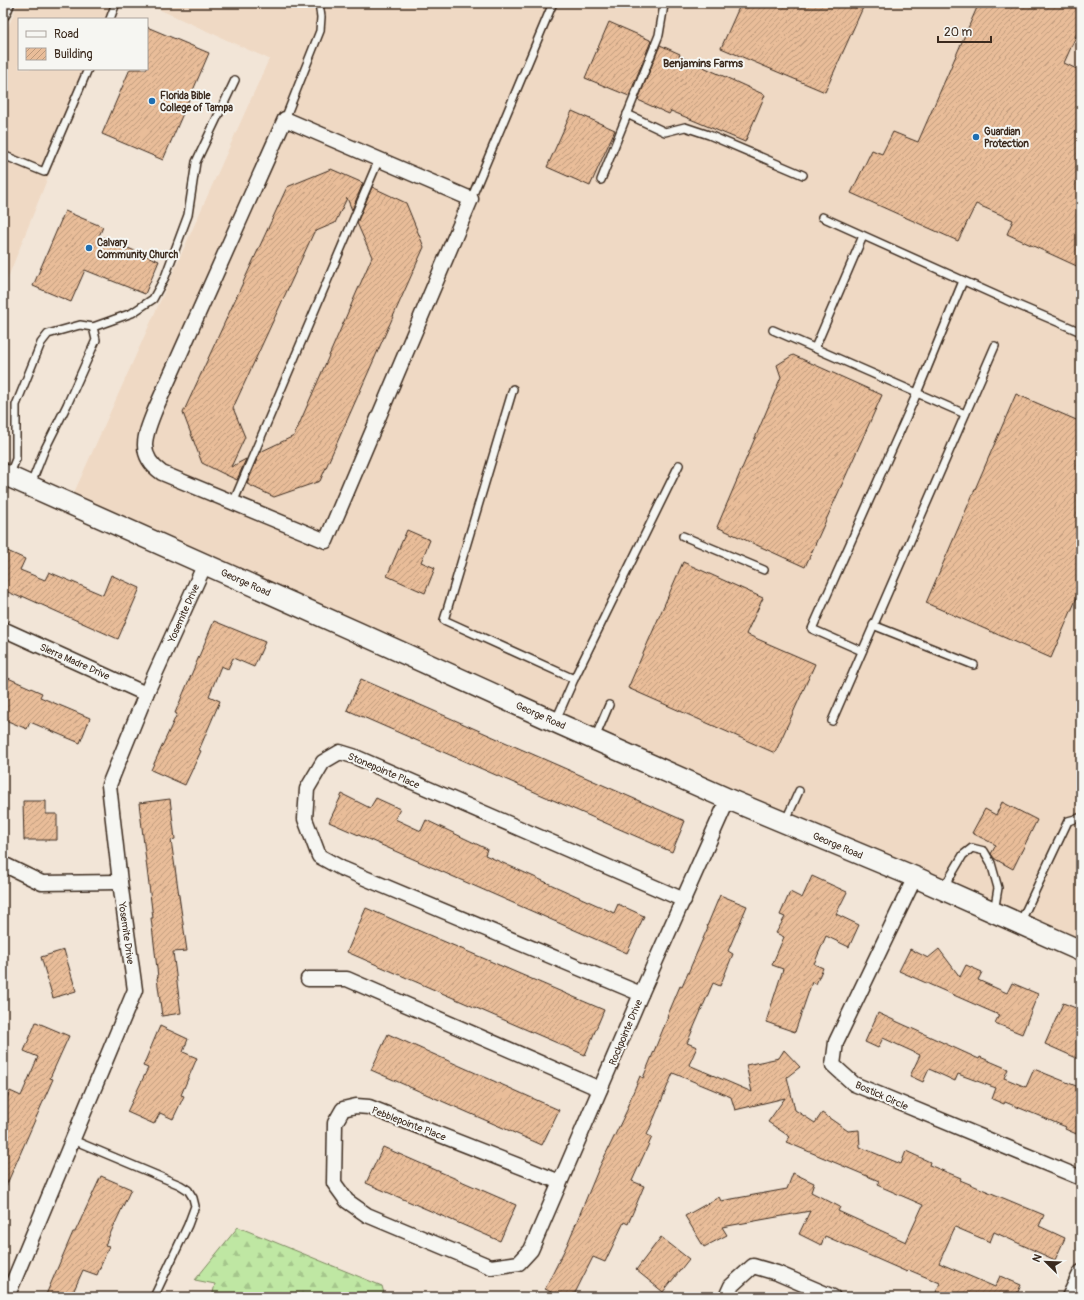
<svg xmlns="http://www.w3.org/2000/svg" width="1084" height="1300" viewBox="0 0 1084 1300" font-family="Pangolin,sans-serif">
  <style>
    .built { fill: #efd9c4 }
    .forest { fill: url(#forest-firs); stroke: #7d8860 }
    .building { fill: url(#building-hatch); stroke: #3b2a1e }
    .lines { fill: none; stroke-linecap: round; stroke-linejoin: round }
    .lane-casing { stroke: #3b2a1e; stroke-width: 10 }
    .street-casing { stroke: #3b2a1e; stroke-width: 17 }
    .secondary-casing { stroke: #3b2a1e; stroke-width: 23 }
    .lane { stroke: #f6f6f2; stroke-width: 7 }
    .street { stroke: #f6f6f2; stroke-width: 14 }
    .secondary { stroke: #f6f6f2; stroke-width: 20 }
    .poi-dot { fill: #1f6fb2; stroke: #f6f6f2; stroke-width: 1.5 }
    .labels { text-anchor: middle; stroke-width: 4; stroke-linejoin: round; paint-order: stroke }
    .poi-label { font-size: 10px; font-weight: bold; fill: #3b2a1e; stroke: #f6f6f2; text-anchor: start }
    .street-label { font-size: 10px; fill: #3b2a1e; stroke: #f6f6f2 }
    .neighbourhood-label { font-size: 11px; font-weight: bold; fill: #3b2a1e; stroke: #f6f6f2 }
  </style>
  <defs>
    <pattern id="forest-firs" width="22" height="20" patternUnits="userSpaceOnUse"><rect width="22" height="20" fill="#bfe7a3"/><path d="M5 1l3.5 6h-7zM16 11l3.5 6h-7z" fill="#a5c68c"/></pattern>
    <pattern id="building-hatch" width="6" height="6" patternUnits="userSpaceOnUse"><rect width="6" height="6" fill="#e9bd99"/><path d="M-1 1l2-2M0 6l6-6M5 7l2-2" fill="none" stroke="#be9a7c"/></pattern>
  </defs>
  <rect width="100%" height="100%" fill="#f2e5d7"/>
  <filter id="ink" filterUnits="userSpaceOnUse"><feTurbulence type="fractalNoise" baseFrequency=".025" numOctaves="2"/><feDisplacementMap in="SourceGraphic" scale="8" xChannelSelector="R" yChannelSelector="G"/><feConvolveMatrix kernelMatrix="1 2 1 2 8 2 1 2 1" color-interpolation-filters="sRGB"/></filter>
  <g filter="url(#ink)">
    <g class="built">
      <path d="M18 3H117L111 19H19V69H91L3 290V40Z"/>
      <path d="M145 3H1081V941L732 790 559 714 73 495 269 59Z"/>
    </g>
    <path class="forest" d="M238 1227 382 1286 385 1297H212L215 1284 195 1280Z"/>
    <g class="building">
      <path d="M741 3H865L825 92 721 48Z"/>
      <path d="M979 3H1081V25L1064 63 1081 71V268L1007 234 1013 220 976 204 958 241 851 193 872 150 882 154 893 132 918 142Z"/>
      <path d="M609 22 650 40V41H651L629 96 585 78Z"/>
      <path d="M147 27 209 53 163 160 102 134 130 69H147Z"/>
      <path d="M660 45 680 54 679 56 765 95 745 142 671 111 669 114 638 100Z"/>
      <path d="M572 111 615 130 590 186 547 167Z"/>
      <path d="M331 169 363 183 352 210 347 198 335 223 314 232 233 408 245 437 231 467 246 459 237 480 222 473 202 463 183 413 287 187Z"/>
      <path d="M372 187 406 203 424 247 320 481 274 497 247 484 260 452 294 436 372 257 357 223Z"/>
      <path d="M65 211 103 227 99 236 159 261 145 294 85 270 71 302 33 286Z"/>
      <path d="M793 355 882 395 805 567 717 527 781 377 777 365Z"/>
      <path d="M1016 394 1081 422V588L1051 658 926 603Z"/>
      <path d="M407 530 430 540 421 562 435 568 425 593 387 576Z"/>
      <path d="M3 549 25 559 20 570 45 580 49 572 103 595 111 575 140 588 118 639 22 596V598L3 590Z"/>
      <path d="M683 562 763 598 746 634 815 664 775 753 628 688Z"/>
      <path d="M214 621 265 642 254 667 233 658 228 669 221 666 209 696 220 701 199 750 201 751 185 785 151 770 177 714 175 713Z"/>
      <path d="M8 678 42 693 40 697 90 718 80 743 30 722 27 729 3 719V690Z"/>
      <path d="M361 679 685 821 672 852 347 710Z"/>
      <path d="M342 794 370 808 376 798 400 809 395 819 421 831 426 820 487 849 485 855 599 906 614 913 618 904 644 916 627 953 329 822Z"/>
      <path d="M170 799 175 839 171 840 187 951 173 952 181 1013 162 1016 157 978 158 977 151 918H153L139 803Z"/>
      <path d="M23 801H46V814H57V840H24Z"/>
      <path d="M1002 802 1037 820 1013 869 995 859 991 854 996 845 972 833 985 809 996 815Z"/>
      <path d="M812 876 847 892 836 914 859 925 849 947 826 936 814 964 823 968 816 984 812 982 795 1032 766 1022 783 969 772 965 784 937 776 933 785 917 780 915 790 892 802 898Z"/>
      <path d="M720 895 747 906 728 951 733 954 720 986 713 983 687 1043 697 1047 689 1065 752 1092 746 1065 779 1058 784 1050 800 1067 787 1077 795 1110 815 1123 822 1113 848 1131 859 1130 860 1147 901 1164 906 1151 930 1162 929 1165 961 1178 960 1180 1044 1215 1039 1226 1065 1238 1055 1260 994 1232 990 1242 955 1227 939 1263 995 1287 1000 1276 1021 1285 1016 1296 1017 1297H934L940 1283 909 1270 907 1272 825 1236 821 1245 799 1234 810 1211 722 1227 727 1235 704 1247 685 1216 719 1197 721 1201 787 1189 793 1173 814 1183 811 1192 840 1207 838 1211 906 1242 923 1205 877 1185 879 1181 786 1142 790 1137 768 1122 785 1098 735 1110 731 1097 673 1073 647 1135 652 1137 632 1181 644 1186 628 1224 624 1222 605 1262 593 1257 573 1297H561L545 1289 567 1245 599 1168 628 1108 627 1107 640 1076 643 1078 668 1017H667L680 986 682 987 708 927 707 926Z"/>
      <path d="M366 908 604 1010 585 1055 347 952Z"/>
      <path d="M910 949 928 958 939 949 960 977 966 965 982 972 978 980 1007 993 1012 983 1038 994 1022 1034 995 1023 999 1015 899 971Z"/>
      <path d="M64 950 76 991 53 998 41 957Z"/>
      <path d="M1063 1003 1081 1010V1060L1045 1044Z"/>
      <path d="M878 1013 979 1059 980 1057 1008 1069 1004 1078 1026 1087 1034 1069 1081 1088V1136L1065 1129 1066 1127 1005 1102 1004 1104 992 1099 996 1088 958 1074 955 1081 929 1069 923 1082 910 1076 920 1055 883 1038 878 1048 865 1042Z"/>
      <path d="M36 1022 69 1036 50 1078 53 1079 3 1193V1108L10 1091 21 1096 38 1057 24 1051Z"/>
      <path d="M160 1026 188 1039 183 1052 197 1058 181 1095 184 1096 173 1119 160 1113 154 1124 127 1112 148 1068 143 1066Z"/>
      <path d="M388 1034 559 1110 542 1145 371 1070Z"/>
      <path d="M383 1147 516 1205 500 1241 366 1183Z"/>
      <path d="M101 1176 131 1189 105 1245 109 1246 97 1275 83 1270 71 1297H45L73 1232H75Z"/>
      <path d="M661 1237 689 1259 663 1292 636 1270Z"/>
    </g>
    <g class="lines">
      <g class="lane-casing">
        <g id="lane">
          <path d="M110 19 116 3"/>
          <path d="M627 114 665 132 685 127 709 135 803 175"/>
          <path d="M285 119 320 31 321 17 319 3"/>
          <path d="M3 155 44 172 88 69"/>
          <path d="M601 180 659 35 664 5 663 3"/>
          <path d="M471 199 553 3"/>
          <path d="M822 217 1013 303 1081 332"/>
          <path d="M93 327 132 313 153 299 165 277 188 215 196 162 235 80"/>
          <path d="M773 330 965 414"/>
          <path d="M815 348 863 236"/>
          <path d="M513 389 444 620 574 679 679 465"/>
          <path d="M9 476 16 459V405L41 343 48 334 80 325 93 327 96 340 67 405 44 451 31 484"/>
          <path d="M233 503 379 159"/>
          <path d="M683 536 764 570"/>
          <path d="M873 625 974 665"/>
          <path d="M862 651 812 629 917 393 963 281"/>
          <path d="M556 720 574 679"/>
          <path d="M832 721 995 346"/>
          <path d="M595 738 609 705"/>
          <path d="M785 822 799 791"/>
          <path d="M943 889 963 855 972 848 984 851 991 863 998 888 994 912"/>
          <path d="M1020 923 1068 821 1079 818H1081"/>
          <path d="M73 1140 180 1185 188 1190 193 1198 195 1206 188 1225 154 1297"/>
        </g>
      </g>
      <g class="street-casing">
        <g id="street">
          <path d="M3 13 7 3"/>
          <path d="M285 119 471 199 326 541 162 473C136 455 145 435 155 410Z"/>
          <path d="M3 629 146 694"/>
          <path d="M3 864 42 883 120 882"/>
          <path d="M915 877 836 1042 833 1065 854 1084 1081 1178"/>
          <path d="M308 979H347L600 1089"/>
          <path d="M641 994 341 868 319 856 305 819 307 789 323 762 340 752 353 756 684 900"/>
          <path d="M560 1182 369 1107 356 1106 343 1109 335 1123 334 1183 347 1201 367 1215 491 1267 519 1263 531 1250 641 994 728 799"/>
          <path d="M7 1297 135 990 120 882 109 785 146 694 205 564"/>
          <path d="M726 1297 731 1286 753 1266 777 1273 833 1297"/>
          <path d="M1069 1297 1081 1272"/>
        </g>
      </g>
      <g class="secondary-casing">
        <path id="secondary" d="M3 474 359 633 555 722 728 799 915 877 1081 951"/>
      </g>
      <use href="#lane" class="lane"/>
      <use href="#street" class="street"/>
      <use href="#secondary" class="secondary"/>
    </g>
  </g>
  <g class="poi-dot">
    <circle cx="152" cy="101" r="4"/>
    <circle cx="976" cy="137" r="4"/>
    <circle cx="89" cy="248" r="4"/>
  </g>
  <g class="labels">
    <g class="poi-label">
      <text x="160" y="99">Florida Bible<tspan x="160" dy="12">College of Tampa</tspan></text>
      <text x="984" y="135">Guardian<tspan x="984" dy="12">Protection</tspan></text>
      <text x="97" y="246">Calvary<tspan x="97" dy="12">Community Church</tspan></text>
    </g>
    <g class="street-label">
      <text transform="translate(246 582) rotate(24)" y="4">George Road</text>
      <text transform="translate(183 613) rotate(-66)" y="4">Yosemite Drive</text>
      <text transform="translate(75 661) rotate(24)" y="4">Sierra Madre Drive</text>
      <text transform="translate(541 715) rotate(24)" y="4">George Road</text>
      <text transform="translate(384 770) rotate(23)" y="4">Stonepointe Place</text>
      <text transform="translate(838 845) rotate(23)" y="4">George Road</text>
      <text transform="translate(127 933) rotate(82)" y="4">Yosemite Drive</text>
      <text transform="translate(625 1032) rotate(-67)" y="4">Rockpointe Drive</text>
      <text transform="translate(882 1095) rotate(24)" y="4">Bostick Circle</text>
      <text transform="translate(409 1123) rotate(21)" y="4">Pebblepointe Place</text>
    </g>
    <g class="neighbourhood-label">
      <text x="703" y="67">Benjamins Farms</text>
    </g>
  </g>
  <rect width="1084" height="1300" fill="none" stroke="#f6f6f2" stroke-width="16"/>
  <rect x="8" y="8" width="1068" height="1284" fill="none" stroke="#3b2a1e" stroke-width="1.5" filter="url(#ink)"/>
  <rect x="18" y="18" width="130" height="52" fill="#f6f6f2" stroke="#aba49d"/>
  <rect x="26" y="31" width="20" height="6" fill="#f6f6f2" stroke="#aba49d"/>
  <text x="54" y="38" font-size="12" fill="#3b2a1e">Road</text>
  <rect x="26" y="48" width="20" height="12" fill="url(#building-hatch)" stroke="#aba49d"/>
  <text x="54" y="58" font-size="12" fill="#3b2a1e">Building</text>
  <g transform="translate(1046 1262) rotate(293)" stroke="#f6f6f2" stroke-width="3" paint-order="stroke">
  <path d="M0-3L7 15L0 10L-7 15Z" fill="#3b2a1e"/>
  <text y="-6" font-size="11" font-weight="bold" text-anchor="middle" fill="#3b2a1e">N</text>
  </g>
  <path d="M938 36v6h53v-6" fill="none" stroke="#3b2a1e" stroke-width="2"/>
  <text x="944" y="36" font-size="12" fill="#3b2a1e" stroke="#f6f6f2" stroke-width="3" paint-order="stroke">20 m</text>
</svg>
